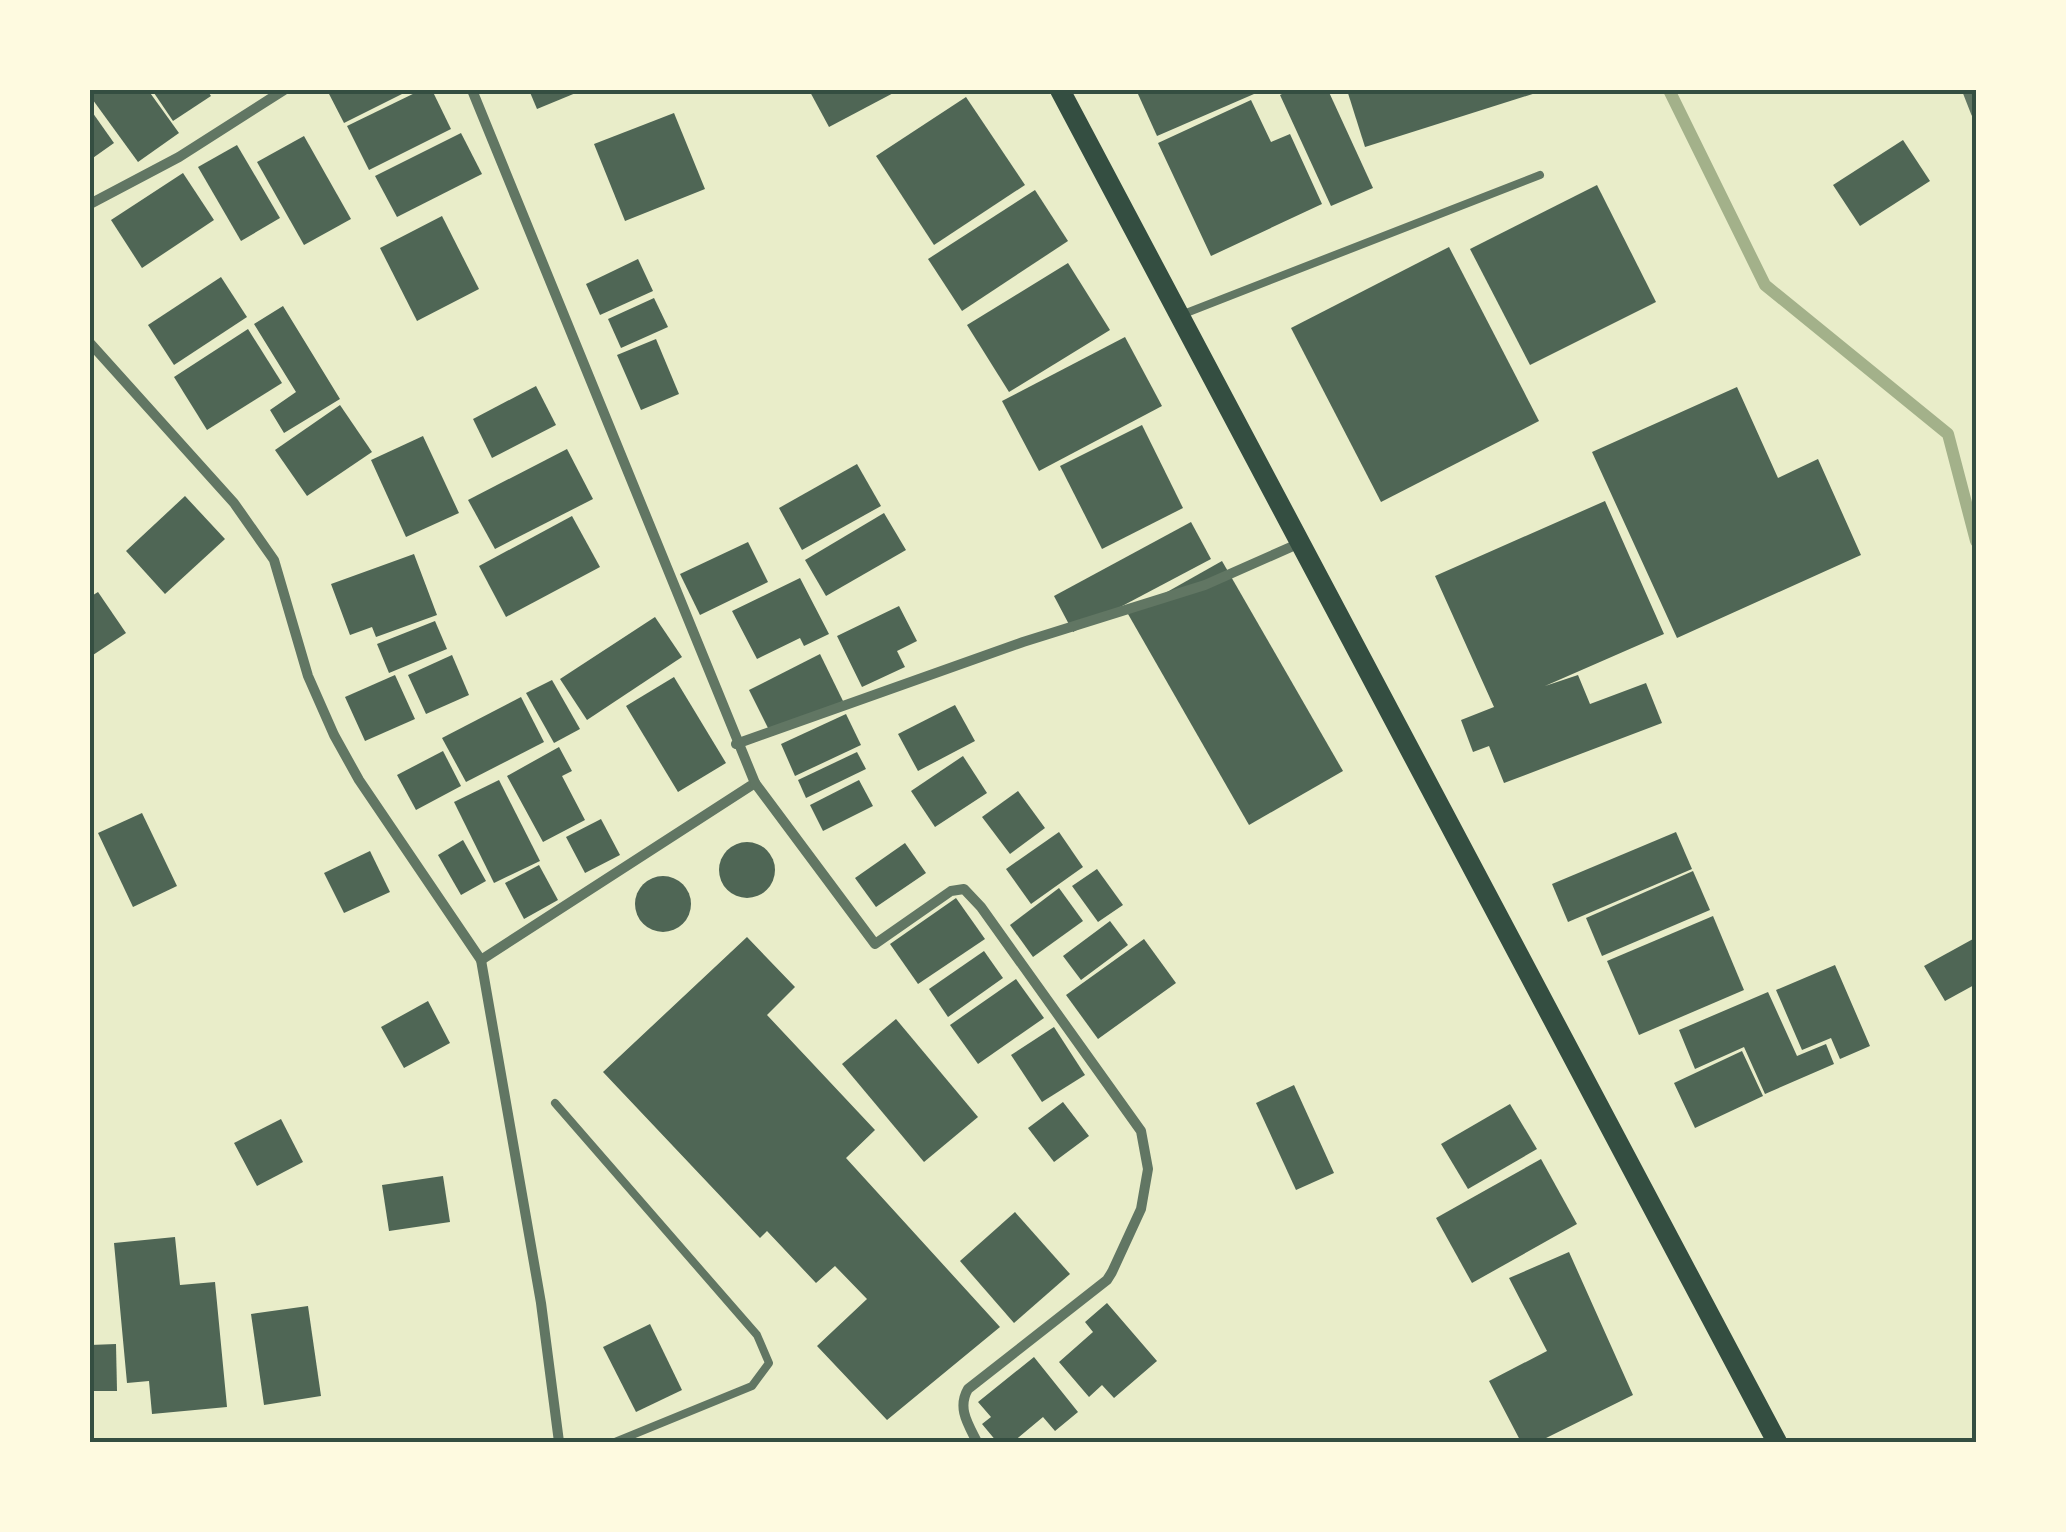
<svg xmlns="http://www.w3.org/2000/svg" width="2066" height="1532" viewBox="0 0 2066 1532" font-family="Mulish,sans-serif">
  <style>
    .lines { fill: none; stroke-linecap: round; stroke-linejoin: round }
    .stream { stroke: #a3b18a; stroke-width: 12 }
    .building { fill: #4f6655 }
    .service { stroke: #617663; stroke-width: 8 }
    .minor { stroke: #617663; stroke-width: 10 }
    .secondary { stroke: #344e41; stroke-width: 20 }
    .neatline { fill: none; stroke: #344e41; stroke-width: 4 }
  </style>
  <rect width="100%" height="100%" fill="#e9edc9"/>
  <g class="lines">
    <path class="stream" d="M1669 90 1765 285 1948 434 1976 541"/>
  </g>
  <g class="building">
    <path d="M90 90H148L179 133 138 162 90 96Z"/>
    <path d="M152 90H207L211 96 173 121Z"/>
    <path d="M327 90H410L344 123Z"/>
    <path d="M421 90H432L451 129 369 170 347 126Z"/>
    <path d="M529 90H583L537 109Z"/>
    <path d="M809 90H899L829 127Z"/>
    <path d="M1147 90H1253L1254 94 1157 136 1138 94Z"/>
    <path d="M1290 90H1328L1373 188 1331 206 1280 95Z"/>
    <path d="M1347 90H1542V91L1365 147Z"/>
    <path d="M966 97 1025 185 934 245 876 156Z"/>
    <path d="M1251 100 1271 142 1290 134 1322 204 1211 256 1158 143Z"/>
    <path d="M90 109 114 143 90 160Z"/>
    <path d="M674 113 705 189 625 221 594 144Z"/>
    <path d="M461 133 482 174 397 217 375 176Z"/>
    <path d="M304 136 351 219 304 245 257 162Z"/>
    <path d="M1903 140 1930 181 1860 226 1833 185Z"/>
    <path d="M237 145 280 218 241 241 198 167Z"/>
    <path d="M183 173 214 220 142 268 111 220Z"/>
    <path d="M1597 185 1656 302 1530 365 1470 249Z"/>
    <path d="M1035 190 1068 241 962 311 928 259Z"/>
    <path d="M442 216 479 289 417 321 380 248Z"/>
    <path d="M1449 247 1539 421 1381 502 1291 328Z"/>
    <path d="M638 259 653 291 600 315 586 284Z"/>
    <path d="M1068 263 1110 330 1009 392 967 325Z"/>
    <path d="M221 277 247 317 174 365 148 325Z"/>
    <path d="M654 298 668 327 621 348 608 319Z"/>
    <path d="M283 306 340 399 284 433 270 410 296 392 254 324Z"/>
    <path d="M248 329 282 383 207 430 174 377Z"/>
    <path d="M1125 337 1162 406 1039 471 1002 401Z"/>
    <path d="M656 339 679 394 641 410 617 355Z"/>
    <path d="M536 386 556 425 492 458 473 419Z"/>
    <path d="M1737 387 1778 478 1818 459 1861 555 1677 638 1592 452Z"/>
    <path d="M340 405 372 452 307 496 275 450Z"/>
    <path d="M1142 425 1183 508 1102 549 1060 466Z"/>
    <path d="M423 436 459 513 406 537 371 460Z"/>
    <path d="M567 449 593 499 495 549 468 500Z"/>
    <path d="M857 464 881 506 802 550 779 508Z"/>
    <path d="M185 496 225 539 165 594 126 551Z"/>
    <path d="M1605 501 1664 634 1545 686 1578 675 1590 704 1646 683 1662 723 1504 783 1489 746 1473 752 1461 720 1494 707 1435 576Z"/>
    <path d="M884 513 906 550 826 596 805 560Z"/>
    <path d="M572 516 600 567 506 617 479 566Z"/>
    <path d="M1191 522 1211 559 1073 632 1054 596Z"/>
    <path d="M748 542 768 582 700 615 680 574Z"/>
    <path d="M414 554 437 615 376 637 372 627 350 635 331 584Z"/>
    <path d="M1222 561 1343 771 1249 825 1128 614Z"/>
    <path d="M800 578 829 634 804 646 800 638 757 659 732 611Z"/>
    <path d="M98 592 126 633 90 657V597Z"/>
    <path d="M899 606 917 641 897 651 905 667 862 687 837 636Z"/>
    <path d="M655 617 682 657 587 720 560 679Z"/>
    <path d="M435 621 447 649 389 673 377 644Z"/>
    <path d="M820 654 843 701 772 736 749 690Z"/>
    <path d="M452 655 469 695 426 714 408 675Z"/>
    <path d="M395 675 415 719 365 741 345 697Z"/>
    <path d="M674 677 726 763 678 792 626 706Z"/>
    <path d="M552 680 580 729 554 743 526 693Z"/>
    <path d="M521 697 544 742 466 782 442 738Z"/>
    <path d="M955 705 975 741 918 771 898 734Z"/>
    <path d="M846 714 861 745 795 776 781 744Z"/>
    <path d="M559 747 572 771 562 776 585 820 543 842 507 776Z"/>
    <path d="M443 751 461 786 416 810 397 775Z"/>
    <path d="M857 752 866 769 806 798 798 780Z"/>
    <path d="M963 756 987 793 935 827 911 791Z"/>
    <path d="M499 780 540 861 494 883 454 802Z"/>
    <path d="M859 780 873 806 823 831 810 805Z"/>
    <path d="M1018 791 1045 828 1010 854 982 817Z"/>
    <path d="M142 813 177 886 133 907 98 833Z"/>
    <path d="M601 819 620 855 585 873 566 837Z"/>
    <path d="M1059 832 1083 867 1031 904 1006 869Z"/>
    <path d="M1676 832 1692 869 1568 922 1552 884Z"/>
    <path d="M463 840 486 881 461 895 438 855Z"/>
    <circle cx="747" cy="870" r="28"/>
    <path d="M905 843 926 873 876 907 855 878Z"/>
    <path d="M370 851 390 892 344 913 324 873Z"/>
    <path d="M539 865 558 900 524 919 505 883Z"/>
    <path d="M1097 869 1123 905 1098 922 1072 886Z"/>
    <path d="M1693 871 1710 910 1602 956 1586 918Z"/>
    <circle cx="663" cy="904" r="28"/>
    <path d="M1059 888 1083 921 1033 957 1010 925Z"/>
    <path d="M956 898 985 939 918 984 890 944Z"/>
    <path d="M1713 916 1744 990 1639 1035 1607 961Z"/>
    <path d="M1110 921 1128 945 1081 980 1063 956Z"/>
    <path d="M747 937 795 987 767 1015 875 1130 846 1158 1000 1327 887 1420 817 1346 867 1299 835 1266 816 1283 767 1231 760 1238 603 1072Z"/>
    <path d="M1144 939 1176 983 1098 1039 1066 995Z"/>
    <path d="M1973 939 1976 945V984L1945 1001 1924 966Z"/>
    <path d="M984 951 1003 978 948 1017 929 989Z"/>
    <path d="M1835 965 1870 1046 1840 1059 1831 1038 1802 1050 1776 990Z"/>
    <path d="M1016 979 1044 1018 978 1064 950 1025Z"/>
    <path d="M1768 992 1797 1056 1826 1044 1834 1064 1765 1094 1744 1047 1695 1069 1679 1030Z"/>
    <path d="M428 1001 450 1043 404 1068 381 1027Z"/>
    <path d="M896 1019 978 1117 924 1162 842 1064Z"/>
    <path d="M1054 1027 1085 1075 1042 1102 1011 1055Z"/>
    <path d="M1742 1051 1763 1096 1695 1128 1674 1083Z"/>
    <path d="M1294 1085 1334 1173 1296 1190 1256 1103Z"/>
    <path d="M1063 1102 1089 1136 1054 1162 1028 1128Z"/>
    <path d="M1510 1104 1537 1149 1468 1189 1441 1144Z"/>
    <path d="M281 1119 303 1162 257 1186 234 1143Z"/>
    <path d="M1541 1159 1577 1224 1472 1283 1436 1218Z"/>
    <path d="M443 1176 450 1222 389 1231 382 1185Z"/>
    <path d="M1015 1212 1070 1274 1014 1323 960 1261Z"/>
    <path d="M175 1237 180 1285 215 1282 227 1407 152 1414 149 1381 127 1383 114 1243Z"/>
    <path d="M1569 1252 1633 1395 1538 1442H1521L1489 1381 1547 1351 1509 1278Z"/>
    <path d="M1107 1303 1157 1361 1114 1398 1102 1385 1089 1397 1059 1362 1093 1332 1085 1322Z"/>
    <path d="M308 1306 321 1396 264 1405 251 1314Z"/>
    <path d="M650 1324 682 1390 636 1412 603 1347Z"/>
    <path d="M116 1344 117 1391H90V1345Z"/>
    <path d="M1034 1357 1078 1412 1055 1431 1043 1417 1013 1442H997L982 1424 991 1417 978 1402Z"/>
  </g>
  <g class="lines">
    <g class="service">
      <path d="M1181 315 1540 175"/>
      <path d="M555 1103 757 1335 769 1363 752 1386 615 1442"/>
    </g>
    <g class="minor">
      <path d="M472 90 755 783 481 960"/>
      <path d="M1967 90 1976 113"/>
      <path d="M90 204 179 157 284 90"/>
      <path d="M90 343 234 503 274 560 308 676 334 735 359 780 481 960 541 1303 559 1442"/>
      <path d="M736 744 1023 642 1205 585 1300 543"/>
      <path d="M755 783 875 944 951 891 964 889 981 907 1141 1131 1148 1169 1141 1209 1112 1272 1107 1280 968 1389C957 1408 968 1424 977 1442"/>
    </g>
    <path class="secondary" d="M1060 90 1777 1442"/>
  </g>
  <rect width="2066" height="1532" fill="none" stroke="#fefae0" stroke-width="185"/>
  <rect x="92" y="92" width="1882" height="1348" class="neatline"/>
</svg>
